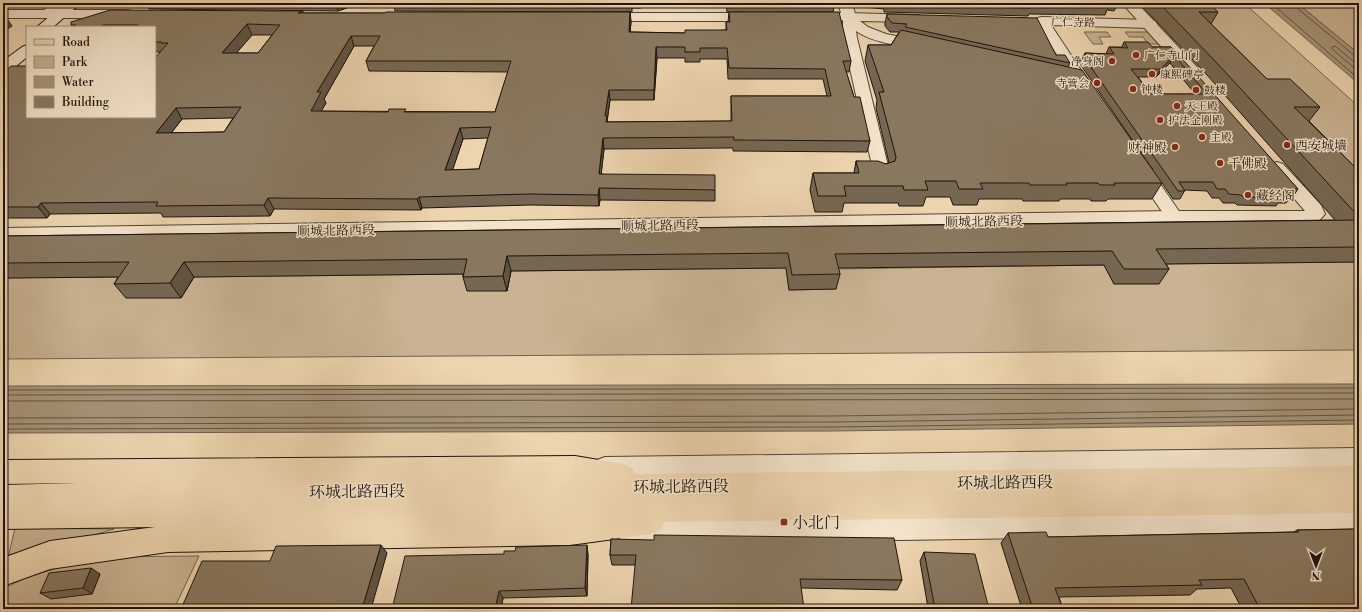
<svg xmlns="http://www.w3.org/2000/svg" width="1362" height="612" viewBox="0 0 1362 612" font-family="'Libre Bodoni','Noto Serif SC',serif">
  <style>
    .green { fill: #c9b392; stroke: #73644e }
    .water { fill: #a69377; stroke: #6f604c }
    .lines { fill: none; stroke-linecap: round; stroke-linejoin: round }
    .shore { stroke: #625441; stroke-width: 1 }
    .minor-casing { stroke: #514434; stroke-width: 2 }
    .tertiary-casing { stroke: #514434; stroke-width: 2 }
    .secondary-casing { stroke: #1d140b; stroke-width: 2 }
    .primary-casing { stroke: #1d140b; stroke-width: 2 }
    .minor { fill: #f3e3ca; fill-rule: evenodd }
    .tertiary { fill: #f3e3ca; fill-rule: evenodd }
    .secondary { fill: #f3e3ca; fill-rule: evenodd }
    .primary { fill: #ecd4ae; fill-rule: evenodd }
    .wall { fill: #766753; stroke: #1d140b; fill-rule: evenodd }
    .shaded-wall { fill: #605443; stroke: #1d140b }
    .building { fill: #897860; stroke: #1d140b; fill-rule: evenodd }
    .poi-dot { fill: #8f2418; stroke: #f3e3ca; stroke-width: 1.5 }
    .labels { text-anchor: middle; stroke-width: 3; stroke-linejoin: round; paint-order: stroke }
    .far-street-label { font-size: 11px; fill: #1d140b; stroke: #f3e3ca }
    .far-poi-label { font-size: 11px; fill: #1d140b; stroke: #f3e3ca; text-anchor: start }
    .poi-label { font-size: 13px; fill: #1d140b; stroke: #f3e3ca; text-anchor: start }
    .street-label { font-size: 13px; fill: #1d140b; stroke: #f3e3ca }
    .near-street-label { font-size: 16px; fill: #1d140b; stroke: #f3e3ca }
    .near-poi-label { font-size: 16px; fill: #1d140b; stroke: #f3e3ca; text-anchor: start }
  </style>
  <rect width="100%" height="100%" fill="#ecd4ae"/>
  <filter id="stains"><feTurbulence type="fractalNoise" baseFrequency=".005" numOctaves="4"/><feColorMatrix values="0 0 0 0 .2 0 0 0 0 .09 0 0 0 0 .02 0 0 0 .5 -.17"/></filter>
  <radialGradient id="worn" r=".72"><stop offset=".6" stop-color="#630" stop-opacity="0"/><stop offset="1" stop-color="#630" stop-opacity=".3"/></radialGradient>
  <g class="green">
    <path d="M1168 3H1244L1359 107V198Z"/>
    <path d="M1297 3H1359V54Z"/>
    <path d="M1084 32H1107L1111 37H1099L1103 44H1093Z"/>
    <path d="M1125 32H1149L1159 44H1148L1143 37H1129Z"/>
    <path d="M1359 262V350L3 359V278L140 277 181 298 194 277 471 274 507 291 511 271 786 268 789 290 836 289 832 269 1104 265 1114 284 1146 264Z"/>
    <path d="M15 528 114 529 33 553 8 558Z"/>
    <path d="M199 556 174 609H3V589L25 578 94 557Z"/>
  </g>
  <g class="water">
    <path d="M1264 3H1297L1359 54V84Z"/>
    <path d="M1359 384V424L833 431 3 433V386Z"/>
  </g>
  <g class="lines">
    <g class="shore">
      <path d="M1271 3 1359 79"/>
      <path d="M1295 3 1297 8 1355 56 1359 57"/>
      <path d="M1359 62 1353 61 1335 46 1332 47V49L1359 72"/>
      <path d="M3 390 1359 388"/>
      <path d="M3 395 1359 393"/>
      <path d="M3 401 1359 399"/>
      <path d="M3 418 833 416 1359 409"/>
      <path d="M3 424 833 422 1359 415"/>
      <path d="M3 429 833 427 1359 420"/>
    </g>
    <g class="minor-casing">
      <g id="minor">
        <path d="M52 3H66L51 17H41L40 14Z"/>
        <path d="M849 13 919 15 920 18 919 21 914 22 860 21 868 27 886 34 927 42 929 45 927 48 922 49C901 45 875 44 856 31L857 38 890 174 888 178 882 179 876 178 874 174 843 38V17L844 14Z"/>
        <path d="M1042 17 1150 20 1155 21 1157 24 1155 27 1150 28 1051 25 1094 90 1092 93 1087 94 1082 93 1035 21 1037 18Z"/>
        <path d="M1141 164 1147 165 1181 214 1184 218 1181 222 1175 224 1169 222 1133 169 1135 165Z"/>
        <path d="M1359 448V468L605 479 597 476 593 468 597 460 605 457Z"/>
        <path d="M1359 509V533L630 544 621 541 617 532 621 523 630 520Z"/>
      </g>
    </g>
    <g class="tertiary-casing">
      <g id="tertiary">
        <path d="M838 3H852L856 17 854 20 809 21 804 20 802 17 804 14 809 13H841Z"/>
        <path d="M1122 3H1137L1197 67 1199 70 1197 73 1191 75 1185 73Z"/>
        <path d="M3 10H127L132 11 134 14 132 17 127 18H3Z"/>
        <path d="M601 13H759L764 14 766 17 764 20 759 21H601L596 20 594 17 596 14Z"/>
        <path d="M1277 162 1283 164 1321 205 1325 214 1317 223 1310 225H1175L3 242V228L1175 211H1305L1268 168 1271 164Z"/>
      </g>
    </g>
    <g class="secondary-casing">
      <g id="secondary">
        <path d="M65 3H81L53 27H37Z"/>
        <path d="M27 45V57L9 72 3 74V61L22 47Z"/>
      </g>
    </g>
    <g class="primary-casing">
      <path id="primary" d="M575 456 623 464 632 468 635 474 1359 466V513L665 522 661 530 651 534 570 545 168 552 50 569 3 586V558L50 541 155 527 3 529V485L76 483 3 484V460Z"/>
    </g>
    <use href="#minor" class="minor"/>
    <use href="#tertiary" class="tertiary"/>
    <use href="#secondary" class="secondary"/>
    <use href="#primary" class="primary"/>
  </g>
  <g class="wall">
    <path d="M146 3H360L338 11 149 9Z"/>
    <path d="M393 3H667V7L641 6V8H632V12L395 11Z"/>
    <path d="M726 3H835L833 12H727Z"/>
    <path d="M864 3H1118L1114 11 1107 10 1105 15 1029 14 1028 16 884 12V9L865 7Z"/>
    <path d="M1139 3H1209L1218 12 1211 24 1267 79 1320 107 1309 121 1359 171V262L1166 264 1169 269 1159 284H1114L1104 265 838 268 840 274 836 289 789 290 786 268 511 271 507 291H467L463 277V274L194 277 181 298H126L114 284 118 277 3 278V236L1335 220 1207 75Z"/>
    <path d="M303 11V13H385L630 12 631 22 630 32 685 33 726 30V22H728L729 12 851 61 849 72H846L854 97 870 141 867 152 733 151V148L604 149 601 174 715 190V201L600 200 599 206 531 205 422 208 421 210 274 209 270 216 163 217 161 213 50 214 47 218H3V73L155 117 160 52H155V27H73L71 25ZM252 35H272L258 53H236ZM354 46H374L366 61 369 71 508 72 495 112 321 111 326 103 324 99ZM657 58H685V62H700V59H727L728 79H823L827 96H731V121L607 122 610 100H654ZM233 118 224 132 171 133 182 119ZM488 138 479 169 452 170 463 139Z"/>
    <path d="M887 14 1056 55 1070 63 1068 67 1153 170 1080 64 1085 53 1106 54 1109 47H1122L1124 42 1152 47H1171L1298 189 1292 198H1290L1286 203H1278L1276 206 1237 205 1235 203H1223L1219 198H1212L1207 191 1185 190 1180 199H1173L1162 183 1152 199H1108L1106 201H1091L1090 199H1060L1059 201H1023L1022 199H979L977 205H953L950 197H926L923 206H899L898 203H844L842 212H815L810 190 813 173H854L856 161 886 164 889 163 876 108 877 100 865 61 868 45H891L899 32H890L885 26V23ZM1170 63 1195 94H1151L1138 77H1156Z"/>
    <path d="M1359 529V609H1242L1231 588 1197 589 1190 595 1059 597 1063 609H1022L1001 543 1008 533 1048 537 1294 532 1297 530Z"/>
    <path d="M611 539 902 580 897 590 801 588 635 565H612L610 555Z"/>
    <path d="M924 552 988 609H989H926L927 608H928L920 561Z"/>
    <path d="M588 554 587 596 503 598 501 609H392Z"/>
    <path d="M100 574 92 594 51 599 40 593Z"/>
  </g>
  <g class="shaded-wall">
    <path d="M335 3H360L338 11Z"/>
    <path d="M630 12 631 22 629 43V32Z"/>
    <path d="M3 13 12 26 3 32Z"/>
    <path d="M247 24 252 35 227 64 222 53Z"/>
    <path d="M351 36 354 46 324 99 326 103 315 122 311 111 317 92Z"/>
    <path d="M656 47 657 58 654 100V90Z"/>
    <path d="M1174 55 1170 63 1156 77 1161 69Z"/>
    <path d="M609 90 610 100 607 121 608 127H606L605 116Z"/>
    <path d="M176 108 182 119 163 144 156 133Z"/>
    <path d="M460 128 463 139 449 181 445 170Z"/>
    <path d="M603 138 604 149 600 185 599 174Z"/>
    <path d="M599 188 600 200 599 206 598 195Z"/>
    <path d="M419 197 422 208 421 210 417 199Z"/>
    <path d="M268 198 274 209 270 216 264 205Z"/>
    <path d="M41 203 50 214 47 218 38 207Z"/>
    <path d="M507 256 511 271 507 291 503 276Z"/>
    <path d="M184 262 194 277 181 298 170 283Z"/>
    <path d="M381 545 387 553 371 609H362Z"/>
    <path d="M587 545 588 554 587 596 585 588Z"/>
    <path d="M91 568 100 574 92 594 83 588Z"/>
    <path d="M499 591 503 598 501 609H495Z"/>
  </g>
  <g class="building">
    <path d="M886 3H1105L1108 7 1030 6 1031 8 886 5Z"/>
    <path d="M1159 3H1209L1218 12H1199L1267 79H1290L1320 107H1294L1359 171V217L1215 61Z"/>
    <path d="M110 10 303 11 298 13H385L386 12H630L629 32 685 33V30H727L726 22H730L729 12H839L851 61H843L854 97H860L870 141 734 140V137L603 138 599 174 715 175V190L599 188 598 195 529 194 419 197 417 199 268 198 264 205 156 206 158 202 41 203 38 207H3V73L11 66H27V117H155V58L168 43H161L162 42H155V27H137L138 25H103L100 27H73L76 25H71V22ZM247 24 280 25 258 53H222ZM351 36H380L366 61H511L495 112H404L406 109H389L388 112 311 111 321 92H317ZM656 47H685V52H700V48H727L729 68 825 69 831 96H731L732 121 606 122 607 116H605L609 90H654ZM241 107 224 132 156 133 176 108ZM491 127 479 169 445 170 460 128Z"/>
    <path d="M3 13 6 17 3 19Z"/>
    <path d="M887 14 1037 18 1056 55H1065L1070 63 905 27 907 24 892 23 887 17Z"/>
    <path d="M901 30 1082 70 1162 183H1114L1115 185H1100L1098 183H1066L1067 185H1030L1029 183H980L983 189H959L956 181H925L928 190H904L903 186H844L846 196H818L813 173H859L856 161H878L886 164 895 161 896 157 879 92H884L868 45H891Z"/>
    <path d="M1124 42H1148L1152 47H1171L1198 76 1298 189H1288L1292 195 1280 194 1282 197H1243L1241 195 1229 194 1225 189H1217L1213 182H1179L1185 191H1178L1083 56H1086L1085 53 1114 54 1109 47 1128 48ZM1174 55 1207 94H1151L1131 69H1161Z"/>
    <path d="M1359 220V247L1156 249 1169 269H1124L1112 251 835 254 840 274 792 275 788 253 507 256 503 276 463 277 467 259 184 262 170 283 114 284 129 262 3 263V236Z"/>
    <path d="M1359 529V577H1355L1359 584V609H1260L1244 579 1199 580 1202 585 1055 588 1063 609H1033L1008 533 1046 532 1048 537 1299 532 1297 530Z"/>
    <path d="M654 535 894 538 902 580 800 579 804 609H631L636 555H610L611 539 654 540Z"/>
    <path d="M381 545 362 609H181L202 561H270L276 546Z"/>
    <path d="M587 545 585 588 499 591 495 609H392L405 556 504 554V551H515L516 547Z"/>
    <path d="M924 552 975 554 989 609H928L927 608H935Z"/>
    <path d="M91 568 83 588 40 593 49 573Z"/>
  </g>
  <g class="poi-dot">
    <circle cx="1136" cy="55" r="4"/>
    <circle cx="1112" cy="61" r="4"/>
    <circle cx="1152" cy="74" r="4"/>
    <circle cx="1097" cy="83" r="4"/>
    <circle cx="1133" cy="89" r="4"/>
    <circle cx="1196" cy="90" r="4"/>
    <circle cx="1177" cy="106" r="4"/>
    <circle cx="1160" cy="120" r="4"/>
    <circle cx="1202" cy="137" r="4"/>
    <circle cx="1287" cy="145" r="4"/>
    <circle cx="1175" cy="147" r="4"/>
    <circle cx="1220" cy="163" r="4"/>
    <circle cx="1248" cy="195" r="4"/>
    <rect x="780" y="518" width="8" height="8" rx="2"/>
  </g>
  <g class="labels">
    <g class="far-street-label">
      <text transform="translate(1073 22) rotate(1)" y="4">广仁寺路</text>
    </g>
    <g class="far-poi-label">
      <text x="1144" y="59">广仁寺山门</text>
      <text x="1104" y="65" text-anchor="end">净身阁</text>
      <text x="1160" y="78">康熙碑亭</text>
      <text x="1089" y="87" text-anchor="end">寺管会</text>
      <text x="1141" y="93">钟楼</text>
      <text x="1204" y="94">鼓楼</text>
      <text x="1185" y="110">天王殿</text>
      <text x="1168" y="124">护法金刚殿</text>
      <text x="1210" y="141">主殿</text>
    </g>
    <g class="poi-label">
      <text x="1295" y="150">西安城墙</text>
      <text x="1167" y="152" text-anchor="end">财神殿</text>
      <text x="1228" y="168">千佛殿</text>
      <text x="1256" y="200">藏经阁</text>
    </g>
    <g class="street-label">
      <text transform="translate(984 221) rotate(-1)" y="5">顺城北路西段</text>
      <text transform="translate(660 225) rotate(-1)" y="5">顺城北路西段</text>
      <text transform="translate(336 230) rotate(-1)" y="5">顺城北路西段</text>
    </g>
    <g class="near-street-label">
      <text transform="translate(1005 482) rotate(-1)" y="6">环城北路西段</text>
      <text transform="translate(681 486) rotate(-1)" y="6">环城北路西段</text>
      <text transform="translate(357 491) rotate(-1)" y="6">环城北路西段</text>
    </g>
    <g class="near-poi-label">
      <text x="792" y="528">小北门</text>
    </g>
  </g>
  <rect width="1362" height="612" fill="none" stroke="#ecd4ae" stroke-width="16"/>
  <rect x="4" y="4" width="1354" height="604" fill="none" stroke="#1d140b" stroke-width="2"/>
  <rect x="8" y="8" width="1346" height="596" fill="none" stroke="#1d140b"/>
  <rect x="26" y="26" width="130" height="92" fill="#f3e3ca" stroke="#9d907e"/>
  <rect x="34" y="39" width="20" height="6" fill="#ecd4ae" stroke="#9d907e"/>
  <text x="62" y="46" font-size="12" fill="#1d140b">Road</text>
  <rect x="34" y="56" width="20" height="12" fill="#c9b392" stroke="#9d907e"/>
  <text x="62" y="66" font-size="12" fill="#1d140b">Park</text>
  <rect x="34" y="76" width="20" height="12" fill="#a69377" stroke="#9d907e"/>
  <text x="62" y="86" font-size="12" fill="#1d140b">Water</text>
  <rect x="34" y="96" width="20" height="12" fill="#897860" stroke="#9d907e"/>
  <text x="62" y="106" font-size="12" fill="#1d140b">Building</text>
  <g transform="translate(1316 566) rotate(180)" stroke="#f3e3ca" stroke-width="3" paint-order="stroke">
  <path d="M0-3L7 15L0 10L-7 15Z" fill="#1d140b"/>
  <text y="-6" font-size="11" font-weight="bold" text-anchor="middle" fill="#1d140b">N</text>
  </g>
  <rect width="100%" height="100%" filter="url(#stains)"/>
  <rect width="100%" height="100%" fill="url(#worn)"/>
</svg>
